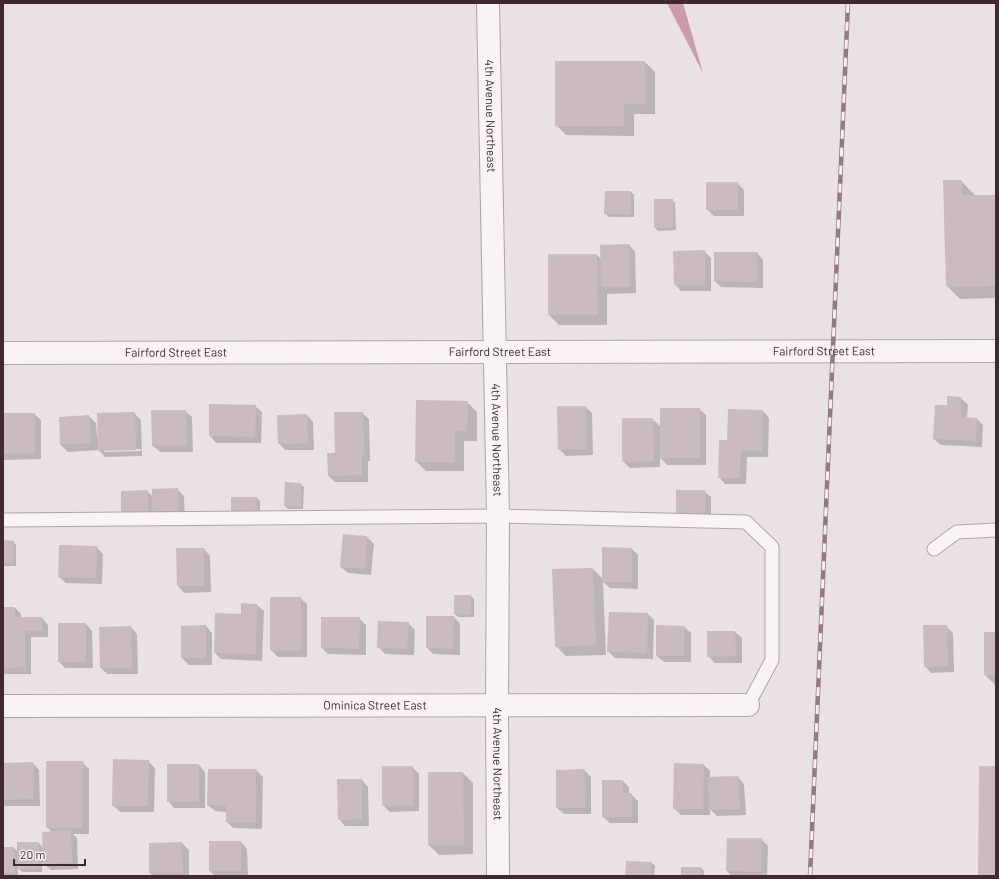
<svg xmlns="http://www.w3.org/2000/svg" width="999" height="879" viewBox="0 0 999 879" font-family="Barlow,sans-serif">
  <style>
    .water { fill: #ca9bab }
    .shadow { fill: #0003; fill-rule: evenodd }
    .building { fill: #cabbbe }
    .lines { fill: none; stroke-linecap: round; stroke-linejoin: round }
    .service-casing { stroke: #b1a2a5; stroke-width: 15 }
    .minor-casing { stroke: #b1a2a5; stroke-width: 24 }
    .service { stroke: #f8f3f4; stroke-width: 13 }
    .minor { stroke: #f8f3f4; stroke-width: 22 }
    .rail-casing { stroke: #947a80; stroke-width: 4.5 }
    .rail { stroke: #f7f0f2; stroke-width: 3; stroke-dasharray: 9; stroke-linecap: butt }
    .labels { text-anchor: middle; stroke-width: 3; stroke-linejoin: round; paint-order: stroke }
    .street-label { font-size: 12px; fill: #42292e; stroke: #f7f0f2 }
  </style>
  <rect width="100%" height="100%" fill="#eae1e3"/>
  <path class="water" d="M667 3H683L703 73Z"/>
  <g class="shadow">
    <path d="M556 62H645L655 72V114H634V136L566 135 556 125Z"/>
    <path d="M961 181 974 194V196H996V298L960 299 947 286Z"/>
    <path d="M737 183 744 190V216H714L707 209Z"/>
    <path d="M631 192 634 195V217H609L605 213Z"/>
    <path d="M672 200 675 203 676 230 658 231 655 228Z"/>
    <path d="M629 245 635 252 636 293 607 294V325H559L549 315 597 255 601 259Z"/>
    <path d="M704 251 711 258V291H681L675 284Z"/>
    <path d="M757 253 763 260V288L721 287 715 281Z"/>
    <path d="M961 398 968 405 967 418 977 419 983 425 982 447 941 445 934 439 948 406Z"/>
    <path d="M467 402 477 412V441H464V471H426L416 461Z"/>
    <path d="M255 406 262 412 261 443H216L210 436Z"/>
    <path d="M585 407 592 413 593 455 566 456 559 449Z"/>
    <path d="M699 409 706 415V465H667L660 457V467L630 468 623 461 652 419 661 427Z"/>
    <path d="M185 411 192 417 193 452H160L153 446Z"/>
    <path d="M763 411 769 418 768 457H747L746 484H725L719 477 728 441Z"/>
    <path d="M134 413 141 420 142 456 105 457 99 450 68 452 61 445 60 418 89 416 96 423 97 437H98ZM141 449V451L104 452V450Z"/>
    <path d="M362 413 369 419 370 461H368V482H335L329 476 336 454Z"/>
    <path d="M3 414H34L41 420V459L4 460 3 459Z"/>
    <path d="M307 415 313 422 314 450H285L279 443Z"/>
    <path d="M300 484 304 487 303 509H288L285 506Z"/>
    <path d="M177 489 184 496 185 521H129L147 491 153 497Z"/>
    <path d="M704 491 711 497V524H683Z"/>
    <path d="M257 498 260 501V518H235Z"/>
    <path d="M367 537 374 544 371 575 348 573 341 567Z"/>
    <path d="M3 541 13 542 16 545V566H3Z"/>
    <path d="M96 547 103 554 102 584 66 583 59 577Z"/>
    <path d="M204 549 210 556 211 592 184 593 178 586Z"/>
    <path d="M632 549 638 555V589L610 588 603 582 606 655 566 656 556 646 593 569 603 579Z"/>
    <path d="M471 596 474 599V617H458L455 614Z"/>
    <path d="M300 598 307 604V657H278L271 650Z"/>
    <path d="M257 605 264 611 262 661 221 659 215 653 242 615Z"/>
    <path d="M3 608H15L21 614V618H42L48 625V637H31V674H3Z"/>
    <path d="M648 614 654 620 653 659 615 658 608 651Z"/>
    <path d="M454 617 460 624V655L433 654 427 648Z"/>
    <path d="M359 618 366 625V655L328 654 322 648Z"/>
    <path d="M408 623 415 630 414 655 385 654 378 647Z"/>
    <path d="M86 624 92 631 93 668H65L59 662Z"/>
    <path d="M206 626 212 633V665H189L182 658Z"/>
    <path d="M946 626 953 633 954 672 931 673 925 666Z"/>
    <path d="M131 627 137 634 138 674H107L101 668Z"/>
    <path d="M684 627 691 633V662H664L657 656Z"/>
    <path d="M735 632 742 638V663H715L708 656Z"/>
    <path d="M996 633V685H995L985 675Z"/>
    <path d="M148 761 155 768 154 812H120L113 805Z"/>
    <path d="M82 762 89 769V834H73L77 838 78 869 51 870 42 862V872H22L18 868V875H3V848H14L18 852 39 843 43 848 52 832 47 827Z"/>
    <path d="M33 763 39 770 40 806H5L3 804V764Z"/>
    <path d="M703 764 710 771V778L738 777 744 784 746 815 717 816 710 809V815H681L674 808Z"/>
    <path d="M199 765 205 772V808H174L168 801Z"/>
    <path d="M412 767 419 774V811L390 812 383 805Z"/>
    <path d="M256 770 263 777 262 829 233 828 227 822V812L215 811 208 805Z"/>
    <path d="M584 770 591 777V814H564L557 808Z"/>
    <path d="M463 773 473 783V854L439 855 429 845Z"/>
    <path d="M362 780 368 787 369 826H345L339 819Z"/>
    <path d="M623 781 629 787V794H631L638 801V823H610L603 817Z"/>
    <path d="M761 839 768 846 767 876H732L727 871Z"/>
    <path d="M241 842 247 849 248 876H215L210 871Z"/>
    <path d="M182 843 189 850V876H153L150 873Z"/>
    <path d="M652 863 655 866 654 876H626Z"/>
    <path d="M701 868 704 871V876H682Z"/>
  </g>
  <g class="building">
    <path d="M555 61H645V104H624V126H555Z"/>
    <path d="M943 180H962V195H996V286L946 287Z"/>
    <rect x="706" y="182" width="32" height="28"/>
    <path d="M605 191H631V214H604Z"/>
    <rect x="654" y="199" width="19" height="29"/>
    <path d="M629 244 630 287H601L600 245Z"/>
    <path d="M705 250V285H674L673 251Z"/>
    <path d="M714 252H757V282L714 281Z"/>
    <path d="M548 254H597L598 315H548Z"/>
    <path d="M947 396 961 397V417L977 418 976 441 933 439 935 405H947Z"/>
    <path d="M416 400 468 401 467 432 455 431V462H415Z"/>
    <path d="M209 404 256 405 255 437 209 436Z"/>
    <path d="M557 406H586L587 449 558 450Z"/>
    <rect x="660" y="408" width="40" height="50"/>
    <path d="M728 409 763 410 762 451H741L740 478H718L719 440H727Z"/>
    <path d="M151 410H186L187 445 152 446Z"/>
    <path d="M135 412 136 450 98 451 97 413Z"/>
    <path d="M334 412H363L364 454H362V475L328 476 327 453H335Z"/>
    <path d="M3 413H35V453L3 454Z"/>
    <path d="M307 414 308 443 278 444 277 415Z"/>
    <path d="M89 415 91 443 60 445 59 417Z"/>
    <path d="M622 418H653L654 461 622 462Z"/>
    <path d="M285 482 301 483V507L284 506Z"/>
    <path d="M178 488 179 515H152V489Z"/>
    <path d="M148 490V515H121V491Z"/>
    <rect x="676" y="490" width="29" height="27"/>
    <rect x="231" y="497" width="26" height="18"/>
    <path d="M343 534 367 536 365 569 340 567Z"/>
    <path d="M3 540 14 541 13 563H3Z"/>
    <path d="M59 545 97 546 96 578 58 577Z"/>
    <path d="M602 547 632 548V582H602Z"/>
    <path d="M176 548H204V586H177Z"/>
    <path d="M593 568 596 645 555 647 552 569Z"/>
    <rect x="454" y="595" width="17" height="19"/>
    <rect x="270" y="597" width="31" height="54"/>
    <path d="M241 603 257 604 256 654 214 653 215 613 241 614Z"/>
    <path d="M3 607H15V617H42V631H25V667L3 668Z"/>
    <path d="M609 612 648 613 647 653 607 652Z"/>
    <path d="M426 616H454L453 649 426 648Z"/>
    <path d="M321 617H360L359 649 321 648Z"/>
    <path d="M378 621 409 622 407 649 377 648Z"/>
    <rect x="58" y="623" width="28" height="39"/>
    <path d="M206 625V658H181V626Z"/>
    <path d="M656 625 685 626 684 656H656Z"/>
    <path d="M923 625H947L948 666 924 667Z"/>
    <path d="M131 626 132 668H100L99 627Z"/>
    <path d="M707 631H735L736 656 707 657Z"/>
    <rect x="984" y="632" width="12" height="43"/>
    <path d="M113 759 149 760 148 806H112Z"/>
    <path d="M46 761H83L82 828H46Z"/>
    <path d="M33 762 34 799 3 800V763Z"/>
    <path d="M674 763 704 764 703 809H673Z"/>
    <rect x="167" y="764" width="32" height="38"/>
    <path d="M382 766H413V805L382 806Z"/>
    <path d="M979 766H996V876H978Z"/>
    <path d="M208 769H256V823L226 822V806L207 805Z"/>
    <path d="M584 769 585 808H556V770Z"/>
    <path d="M428 772H463L464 845H428Z"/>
    <path d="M738 776 740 809 709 810 708 777Z"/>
    <path d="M337 779H362V819L338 820Z"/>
    <path d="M602 780H623V793H632V817H602Z"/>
    <path d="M71 830 72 863 43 864 42 832Z"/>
    <path d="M727 838H762L761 872 726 871Z"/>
    <rect x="209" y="841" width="32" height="30"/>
    <rect x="17" y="842" width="22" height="27"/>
    <path d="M182 842 183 873H149V843Z"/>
    <path d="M3 847H14L15 873H3Z"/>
    <path d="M626 861 652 862V876H625Z"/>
    <rect x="681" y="867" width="20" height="9"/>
  </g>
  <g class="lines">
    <g class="service-casing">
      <g id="service">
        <path d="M3 520 498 516 746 522 772 547V660L748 705"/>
        <path d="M934 549 957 532 996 530"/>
      </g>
    </g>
    <g class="minor-casing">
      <g id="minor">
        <path id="s1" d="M488 3 498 516 497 706 498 876"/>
        <path id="s2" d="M3 353 996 351"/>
        <path id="s3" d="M3 706 748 705"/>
      </g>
    </g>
    <use href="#service" class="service"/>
    <use href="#minor" class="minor"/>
    <g class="rail-casing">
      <path id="rail" d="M810 876 848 3"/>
    </g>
    <use href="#rail" class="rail"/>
  </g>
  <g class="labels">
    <g class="street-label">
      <text dy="4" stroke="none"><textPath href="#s1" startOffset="113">4th Avenue Northeast</textPath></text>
      <text dy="4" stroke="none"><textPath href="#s2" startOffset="497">Fairford Street East</textPath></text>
      <text dy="4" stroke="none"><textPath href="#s2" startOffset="821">Fairford Street East</textPath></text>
      <text dy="4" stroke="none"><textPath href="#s2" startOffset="173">Fairford Street East</textPath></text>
      <text dy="4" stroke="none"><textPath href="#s1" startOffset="437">4th Avenue Northeast</textPath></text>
      <text dy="4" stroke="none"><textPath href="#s3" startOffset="372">Ominica Street East</textPath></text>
      <text dy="4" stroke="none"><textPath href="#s1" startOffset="761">4th Avenue Northeast</textPath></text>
    </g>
  </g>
  <rect width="999" height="879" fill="none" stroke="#42292e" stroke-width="8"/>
  <path d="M14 859v6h71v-6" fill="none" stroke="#42292e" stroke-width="2"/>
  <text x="20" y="859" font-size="12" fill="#42292e" stroke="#f7f0f2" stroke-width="3" paint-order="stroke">20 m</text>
</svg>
